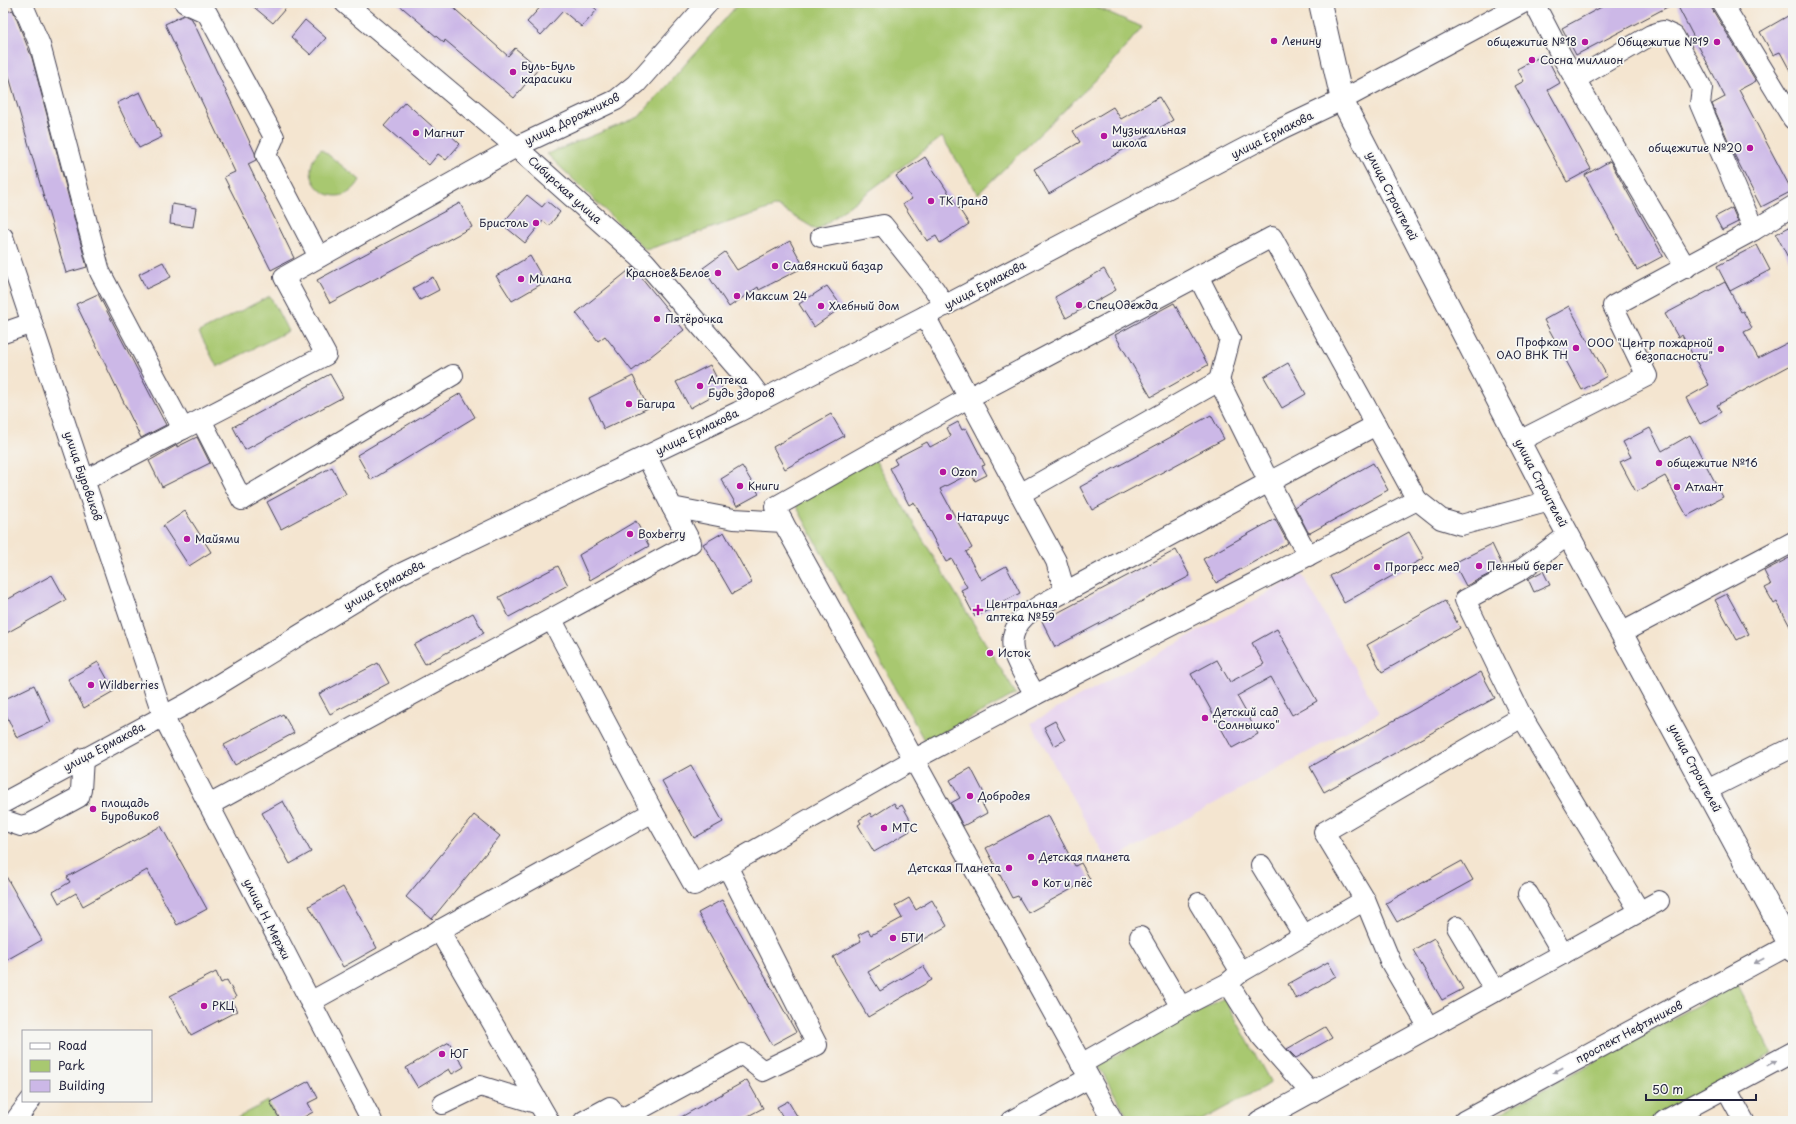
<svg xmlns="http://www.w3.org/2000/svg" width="1796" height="1124" viewBox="0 0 1796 1124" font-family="'Playpen Sans',sans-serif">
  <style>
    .built { fill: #e7d2ef }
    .green { fill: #a8c870; stroke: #657556 }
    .building { fill: #ccb8e7 }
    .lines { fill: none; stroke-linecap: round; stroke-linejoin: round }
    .minor-casing { stroke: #423f51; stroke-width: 22 }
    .major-casing { stroke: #423f51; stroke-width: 24 }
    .minor { stroke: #fff; stroke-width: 20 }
    .major { stroke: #fff; stroke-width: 22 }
    .oneway { fill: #9c9ca7 }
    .poi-dot { fill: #b5179e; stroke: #f6f6f2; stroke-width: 1.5 }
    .labels { text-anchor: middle; stroke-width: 3.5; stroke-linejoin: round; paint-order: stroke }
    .poi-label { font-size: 11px; fill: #22223b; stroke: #f6f6f2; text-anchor: start }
    .street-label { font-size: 11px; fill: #22223b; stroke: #f6f6f2 }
  </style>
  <rect width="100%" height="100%" fill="#f6f6f2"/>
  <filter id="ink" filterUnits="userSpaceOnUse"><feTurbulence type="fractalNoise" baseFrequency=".025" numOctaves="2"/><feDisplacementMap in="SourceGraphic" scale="8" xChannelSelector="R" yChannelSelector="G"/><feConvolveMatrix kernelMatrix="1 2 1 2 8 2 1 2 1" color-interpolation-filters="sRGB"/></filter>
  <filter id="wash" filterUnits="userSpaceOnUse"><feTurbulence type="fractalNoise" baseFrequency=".012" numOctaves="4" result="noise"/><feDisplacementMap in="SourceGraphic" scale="16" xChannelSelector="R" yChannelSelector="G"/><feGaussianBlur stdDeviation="0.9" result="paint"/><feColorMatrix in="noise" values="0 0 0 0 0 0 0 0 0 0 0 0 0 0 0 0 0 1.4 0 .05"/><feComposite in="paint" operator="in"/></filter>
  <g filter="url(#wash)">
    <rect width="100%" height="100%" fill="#f4e5d0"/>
    <path class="built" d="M1302 574 1379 713 1108 862 1031 723Z"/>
    <g class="green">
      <path d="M739 3H1087L1142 27 1109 67 978 194 942 137 817 230 777 206 646 250 547 154 639 117Z"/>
      <path d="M321 149 360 180C339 218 290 180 321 149Z"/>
      <path d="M270 296 288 331 217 367 199 332Z"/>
      <path d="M874 458 1016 694 925 742 794 502Z"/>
      <path d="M1736 984 1772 1054 1648 1121H1486Z"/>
      <path d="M1224 998 1271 1083 1200 1121H1130L1098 1065Z"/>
      <path d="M268 1101 278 1121H232Z"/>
    </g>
    <g id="blocks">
      <g class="building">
        <path d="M249 3H290L273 23Z"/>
        <path d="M397 3H448L508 56 515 48 539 68 514 98 445 40 444 43Z"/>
        <path d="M544 3H589L597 10 582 27 563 11 541 35 527 22Z"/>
        <path d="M1609 3H1675L1576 55 1562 28Z"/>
        <path d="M1676 3H1711L1712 9 1756 81 1739 90 1792 191 1761 207 1735 156 1712 104 1725 97Z"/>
        <path d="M13 10 32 58 87 267 66 273 3 56V13Z"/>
        <path d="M1793 13V76L1780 52 1773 55 1760 32Z"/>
        <path d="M184 15 192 19 255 153 256 160 248 164 294 258 271 270 224 177 235 172 165 24Z"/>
        <path d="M305 20 326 38 311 55 291 37Z"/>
        <path d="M1545 54 1560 83 1548 90 1591 169 1567 182 1515 86 1524 81 1517 69Z"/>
        <path d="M140 92 162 137 139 148 117 103Z"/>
        <path d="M1159 97 1173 120 1049 194 1034 169 1080 142 1073 131 1113 107 1121 119Z"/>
        <path d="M405 102 442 135 446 131 460 144 446 160 438 154 429 165 384 126Z"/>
        <path d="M925 157 969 224 940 243 936 236 927 241 903 204 912 199 896 176Z"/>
        <path d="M1610 161 1663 256 1637 270 1585 175Z"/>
        <path d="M527 195 542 207 547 201 560 212 549 226 543 221 525 243 502 224Z"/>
        <path d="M460 203 472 227 330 303 317 280Z"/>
        <path d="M172 204 196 208 193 227 170 224Z"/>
        <path d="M1732 208 1738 222 1722 230 1715 217Z"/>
        <path d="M1793 225V267L1776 234Z"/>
        <path d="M790 241 804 267 759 290 758 287 729 307 703 268 725 252 737 270Z"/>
        <path d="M1757 245 1770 270 1730 291 1717 266Z"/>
        <path d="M530 256 545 282 512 301 496 276Z"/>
        <path d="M163 262 171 277 146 289 139 274Z"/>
        <path d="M633 267 684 330 632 371 605 336 598 341 576 313Z"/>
        <path d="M1104 269 1116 290 1066 318 1055 297Z"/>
        <path d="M433 277 439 290 420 300 413 288Z"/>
        <path d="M1725 282 1741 312 1743 311 1752 328 1744 332 1758 358 1793 340V364L1717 405 1721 412 1700 424 1686 398 1709 385 1682 335 1678 337 1665 314Z"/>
        <path d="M827 286 842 307 814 327 799 304Z"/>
        <path d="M98 294 166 425 141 438 76 304Z"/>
        <path d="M1174 303 1208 365 1151 397 1115 335Z"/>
        <path d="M1569 306 1607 376 1582 390 1544 320Z"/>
        <path d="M1288 363 1306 394 1282 408 1264 377Z"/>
        <path d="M710 365 723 390 690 408 676 382Z"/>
        <path d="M330 374 343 397 245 450 233 427Z"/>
        <path d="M633 376 648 408 604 429 589 398Z"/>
        <path d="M461 393 475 417 371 480 357 455Z"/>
        <path d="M831 414 844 436 785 469 773 447Z"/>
        <path d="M1211 415 1224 439 1092 510 1080 487Z"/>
        <path d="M958 422 962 430 966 428 985 465 982 466 987 475 975 481 971 473 940 489 972 548 966 552 981 580 1006 566 1020 593 975 617 961 590 967 587 952 559 946 562 914 502 909 505 890 468 897 464 894 459 927 442 930 447 951 436 947 428Z"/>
        <path d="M1650 428 1662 451 1690 435 1723 497 1687 516 1665 476 1636 492 1620 462 1631 457 1623 442Z"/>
        <path d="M197 437 210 463 162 487 149 461 177 445V447Z"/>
        <path d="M1373 463 1388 490 1310 533 1308 532 1295 507Z"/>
        <path d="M742 466 759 494 737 506 721 479Z"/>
        <path d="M332 467 346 494 281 529 267 502Z"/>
        <path d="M185 511 211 552 189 566 163 526Z"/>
        <path d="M1275 519 1288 543 1216 583 1203 559Z"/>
        <path d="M636 521 649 546 590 580 579 555Z"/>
        <path d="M724 532 752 583 732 594 703 544Z"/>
        <path d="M1409 532 1424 558 1344 603 1330 576Z"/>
        <path d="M1492 544 1503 567 1466 586 1454 563Z"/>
        <path d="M1176 550 1190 576 1055 647 1042 621Z"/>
        <path d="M1793 556V632L1777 602 1774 604 1765 588 1771 585 1764 571Z"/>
        <path d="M558 566 568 585 509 617 499 597Z"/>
        <path d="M1543 571 1550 585 1534 592 1528 579Z"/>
        <path d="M52 575 66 600 3 635V602Z"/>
        <path d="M1727 594 1749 634 1737 640 1715 600Z"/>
        <path d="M1445 601 1460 628 1382 672 1367 645Z"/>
        <path d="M473 613 484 633 425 664 414 645Z"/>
        <path d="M1277 629 1317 701 1292 715 1271 677 1237 696 1258 734 1232 748 1191 674 1217 660 1230 682 1264 664 1252 643Z"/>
        <path d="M98 662 114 691 84 708 68 679Z"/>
        <path d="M378 663 389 683 330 714 319 694Z"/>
        <path d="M1481 672 1495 698 1324 792 1310 767Z"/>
        <path d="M34 685 51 722 17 738 3 708V700Z"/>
        <path d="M283 714 294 733 235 765 224 745Z"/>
        <path d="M1055 721 1065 740 1054 746 1044 727Z"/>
        <path d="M691 765 723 822 694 838 662 781Z"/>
        <path d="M971 768 985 795 979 798 987 813 963 826 951 803 960 798 950 780Z"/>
        <path d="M283 801 311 852 290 864 262 813Z"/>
        <path d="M894 803 897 808 902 805 912 823 907 825 910 831 874 852 858 825 861 823 859 820 870 813 872 817Z"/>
        <path d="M474 815 500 836 432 919 406 897Z"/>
        <path d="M1048 815 1075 866 1081 863 1090 879 1028 913 1018 896 1012 898 986 848Z"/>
        <path d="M161 826 207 909 177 925 147 870 83 906 76 893 59 903 53 892 70 882 67 877Z"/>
        <path d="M1462 861 1473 880 1397 922 1386 903Z"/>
        <path d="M3 871 42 940 3 962Z"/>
        <path d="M343 887 377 948 343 967 309 906Z"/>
        <path d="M909 898 916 910 932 900 947 926 868 972 880 991 923 966 932 980 868 1017 833 957 861 941 858 935 868 930 871 935 902 918 895 906Z"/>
        <path d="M722 900 796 1032 772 1045 698 913Z"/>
        <path d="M1434 938 1463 989 1442 1000 1413 950Z"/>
        <path d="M1328 962 1336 976 1296 999 1288 984Z"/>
        <path d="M216 972 221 983 227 980 236 997 231 1000 237 1011 191 1035 170 996Z"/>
        <path d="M1325 1027 1332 1038 1296 1058 1287 1049Z"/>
        <path d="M449 1042 464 1067 452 1074 449 1069 418 1088 406 1068Z"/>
        <path d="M747 1080 763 1108 739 1121H674Z"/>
        <path d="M309 1081 318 1098 308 1103 313 1112 297 1121H281L270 1102Z"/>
        <path d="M788 1101 800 1121H785L777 1107Z"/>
      </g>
    </g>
  </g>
  <g filter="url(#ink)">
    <use href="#blocks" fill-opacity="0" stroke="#423f51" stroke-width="1"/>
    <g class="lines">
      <g class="minor-casing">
        <g id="minor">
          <path d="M22 3 40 45 100 272 183 429 85 480"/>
          <path d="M185 3 207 13 274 137 266 155 319 257"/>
          <path d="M345 3 516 147 645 262 750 383 762 399"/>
          <path d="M1534 3 1561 55 1686 268"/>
          <path d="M1722 3 1793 119"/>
          <path d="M1754 230 1793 206"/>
          <path d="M3 237 163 716 372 1121"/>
          <path d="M821 237 883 225 934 289 945 306"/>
          <path d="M1198 276 1230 339 1219 381"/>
          <path d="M925 316 1056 561 1065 592C1041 604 1004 620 1014 654 1018 667 1029 683 1035 695"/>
          <path d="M3 333 32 323"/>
          <path d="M201 420 242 500 453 375"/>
          <path d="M183 429 326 355 284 277 516 147 616 100 636 84 708 3"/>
          <path d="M1519 441 1647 376 1613 306 1754 230 1700 104 1702 88 1674 36 1663 31 1651 35 1576 79"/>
          <path d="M647 457 672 507 734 519 783 522 1113 1121"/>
          <path d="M1020 494 1219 381 1269 482 1376 425 1417 500"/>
          <path d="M783 522 775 507 968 398 1272 237 1376 425"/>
          <path d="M1065 592 1269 482 1308 556"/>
          <path d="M1621 633 1793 542"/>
          <path d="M1522 717 1640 912"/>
          <path d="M1707 790 1793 747"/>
          <path d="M3 803 190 702 398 575 738 412 925 316 1283 128 1342 100 1523 3"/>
          <path d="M209 805 691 543 672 507"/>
          <path d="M653 812 694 885 913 760 1035 695 1417 500 1441 519 1461 525 1550 501"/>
          <path d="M3 820 21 826 29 824 79 797 81 790 83 758"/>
          <path d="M1261 865 1304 936"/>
          <path d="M1528 894 1563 954"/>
          <path d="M1365 900 1391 963 1429 1028"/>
          <path d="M1199 903 1241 972"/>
          <path d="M1457 927 1495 991"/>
          <path d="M439 930 549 1121"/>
          <path d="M1140 937 1181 1007"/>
          <path d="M1228 983 1261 1036 1311 1093"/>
          <path d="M310 1002 653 812 552 620"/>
          <path d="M1081 1064 1181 1007 1228 983 1241 972 1365 900 1324 832 1522 717 1465 600 1521 570 1568 535"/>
          <path d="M1726 1088 1744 1121"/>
          <path d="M443 1104 480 1086 539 1104"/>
          <path d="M15 1121 30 1101"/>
          <path d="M584 1121 610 1107 618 1121"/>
          <path d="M618 1121 742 1054 763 1071 817 1045 727 866"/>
          <path d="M1011 1121 1089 1078"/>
          <path d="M1259 1121 1659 901"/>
          <path d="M1464 1121 1793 943"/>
          <path d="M1664 1121 1793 1052"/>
        </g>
      </g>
      <g class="major-casing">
        <path id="major" d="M1320 3 1342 100 1550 501 1793 951"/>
      </g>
      <use href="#minor" class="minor"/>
      <use href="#major" class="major"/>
    </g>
    <defs><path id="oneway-solid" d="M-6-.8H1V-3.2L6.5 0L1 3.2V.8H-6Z"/></defs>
    <g class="oneway">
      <use href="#oneway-solid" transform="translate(1759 961) rotate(152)"/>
      <use href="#oneway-solid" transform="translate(1772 1063) rotate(-28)"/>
      <use href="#oneway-solid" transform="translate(1558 1070) rotate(152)"/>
    </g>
  </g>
  <g class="poi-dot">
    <circle cx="1274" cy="41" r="4"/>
    <circle cx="1585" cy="42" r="4"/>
    <circle cx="1717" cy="42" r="4"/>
    <circle cx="1532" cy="60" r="4"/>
    <circle cx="513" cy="72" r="4"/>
    <circle cx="416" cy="133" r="4"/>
    <circle cx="1104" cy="136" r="4"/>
    <circle cx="1750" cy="148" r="4"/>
    <circle cx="931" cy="201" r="4"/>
    <circle cx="536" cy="223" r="4"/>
    <circle cx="775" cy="266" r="4"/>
    <circle cx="718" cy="273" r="4"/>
    <circle cx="521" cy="279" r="4"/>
    <circle cx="737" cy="296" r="4"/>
    <circle cx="1079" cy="305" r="4"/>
    <circle cx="821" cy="306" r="4"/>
    <circle cx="657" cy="319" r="4"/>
    <circle cx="1576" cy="348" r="4"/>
    <circle cx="1721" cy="349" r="4"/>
    <circle cx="700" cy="386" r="4"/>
    <circle cx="629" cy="404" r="4"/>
    <circle cx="1659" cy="463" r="4"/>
    <circle cx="943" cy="472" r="4"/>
    <circle cx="740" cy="486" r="4"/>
    <circle cx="1677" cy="487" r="4"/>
    <circle cx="949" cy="517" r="4"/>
    <circle cx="630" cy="534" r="4"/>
    <circle cx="187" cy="539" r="4"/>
    <circle cx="1479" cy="566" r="4"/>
    <circle cx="1377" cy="567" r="4"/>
    <path d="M976 604h4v4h4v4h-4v4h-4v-4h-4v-4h4z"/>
    <circle cx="990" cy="653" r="4"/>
    <circle cx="91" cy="685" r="4"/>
    <circle cx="1205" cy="718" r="4"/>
    <circle cx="970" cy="796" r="4"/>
    <circle cx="93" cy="809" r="4"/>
    <circle cx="884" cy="828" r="4"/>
    <circle cx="1031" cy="857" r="4"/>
    <circle cx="1009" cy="868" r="4"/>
    <circle cx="1035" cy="883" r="4"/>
    <circle cx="893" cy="938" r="4"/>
    <circle cx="204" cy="1006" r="4"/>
    <circle cx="442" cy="1054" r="4"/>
  </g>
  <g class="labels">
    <g class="poi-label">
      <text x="1282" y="45">Ленину</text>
      <text x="1577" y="46" text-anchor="end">общежитие №18</text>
      <text x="1709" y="46" text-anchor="end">Общежитие №19</text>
      <text x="1540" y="64">Сосна миллион</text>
      <text x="521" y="70">Буль-Буль<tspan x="521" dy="13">карасики</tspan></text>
      <text x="1112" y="134">Музыкальная<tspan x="1112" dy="13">школа</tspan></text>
      <text x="424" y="137">Магнит</text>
      <text x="1742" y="152" text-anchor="end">общежитие №20</text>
      <text x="939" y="205">ТК Гранд</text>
      <text x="528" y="227" text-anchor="end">Бристоль</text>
      <text x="783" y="270">Славянский базар</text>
      <text x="710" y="277" text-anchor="end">Красное&amp;Белое</text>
      <text x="529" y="283">Милана</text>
      <text x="745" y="300">Максим 24</text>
      <text x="1087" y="309">СпецОдежда</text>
      <text x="829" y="310">Хлебный дом</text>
      <text x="665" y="323">Пятёрочка</text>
      <text x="1568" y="346" text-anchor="end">Профком<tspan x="1568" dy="13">ОАО ВНК ТН</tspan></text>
      <text x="1713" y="347" text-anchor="end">ООО "Центр пожарной<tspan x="1713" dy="13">безопасности"</tspan></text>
      <text x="708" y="384">Аптека<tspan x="708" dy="13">Будь здоров</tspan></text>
      <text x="637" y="408">Багира</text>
      <text x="1667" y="467">общежитие №16</text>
      <text x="951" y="476">Ozon</text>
      <text x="748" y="490">Книги</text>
      <text x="1685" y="491">Атлант</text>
      <text x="957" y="521">Натариус</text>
      <text x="638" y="538">Boxberry</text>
      <text x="195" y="543">Майями</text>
      <text x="1487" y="570">Пенный берег</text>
      <text x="1385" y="571">Прогресс мед</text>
      <text x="986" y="608">Центральная<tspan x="986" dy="13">аптека №59</tspan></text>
      <text x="998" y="657">Исток</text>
      <text x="99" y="689">Wildberries</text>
      <text x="1213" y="716">Детский сад<tspan x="1213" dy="13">"Солнышко"</tspan></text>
      <text x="978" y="800">Добродея</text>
      <text x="101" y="807">площадь<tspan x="101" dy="13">Буровиков</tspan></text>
      <text x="892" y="832">МТС</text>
      <text x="1039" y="861">Детская планета</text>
      <text x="1001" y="872" text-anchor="end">Детская Планета</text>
      <text x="1043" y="887">Кот и пёс</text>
      <text x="901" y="942">БТИ</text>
      <text x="212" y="1010">РКЦ</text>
      <text x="450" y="1058">ЮГ</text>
    </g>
    <g class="street-label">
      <text transform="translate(572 119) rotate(-26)" y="4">улица Дорожников</text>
      <text transform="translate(1272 135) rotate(-27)" y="4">улица Ермакова</text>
      <text transform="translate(565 190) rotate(42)" y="4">Сибирская улица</text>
      <text transform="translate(1392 196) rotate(63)" y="4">улица Строителей</text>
      <text transform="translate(985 285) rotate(-28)" y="4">улица Ермакова</text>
      <text transform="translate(697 432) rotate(-26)" y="4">улица Ермакова</text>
      <text transform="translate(83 476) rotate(71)" y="4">улица Буровиков</text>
      <text transform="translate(1541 483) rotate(62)" y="4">улица Строителей</text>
      <text transform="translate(384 585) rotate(-29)" y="4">улица Ермакова</text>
      <text transform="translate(104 747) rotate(-28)" y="4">улица Ермакова</text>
      <text transform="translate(1695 768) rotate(62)" y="4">улица Строителей</text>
      <text transform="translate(267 919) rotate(63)" y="4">улица Н. Мержи</text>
      <text transform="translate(1629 1032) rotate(-28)" y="4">проспект Нефтяников</text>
    </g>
  </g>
  <rect width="1796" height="1124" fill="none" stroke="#f6f6f2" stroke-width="16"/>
  <rect x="22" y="1030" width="130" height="72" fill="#f6f6f2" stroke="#a1a1a9"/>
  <rect x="30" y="1043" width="20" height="6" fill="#ffffff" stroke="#a1a1a9"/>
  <text x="58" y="1050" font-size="12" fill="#22223b">Road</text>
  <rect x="30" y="1060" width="20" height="12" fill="#a8c870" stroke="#a1a1a9"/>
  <text x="58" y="1070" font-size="12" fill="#22223b">Park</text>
  <rect x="30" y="1080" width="20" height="12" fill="#ccb8e7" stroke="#a1a1a9"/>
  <text x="58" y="1090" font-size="12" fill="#22223b">Building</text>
  <path d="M1646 1094v6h110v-6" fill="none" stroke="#22223b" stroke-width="2"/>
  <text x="1652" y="1094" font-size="12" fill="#22223b" stroke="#f6f6f2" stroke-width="3" paint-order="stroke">50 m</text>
</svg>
